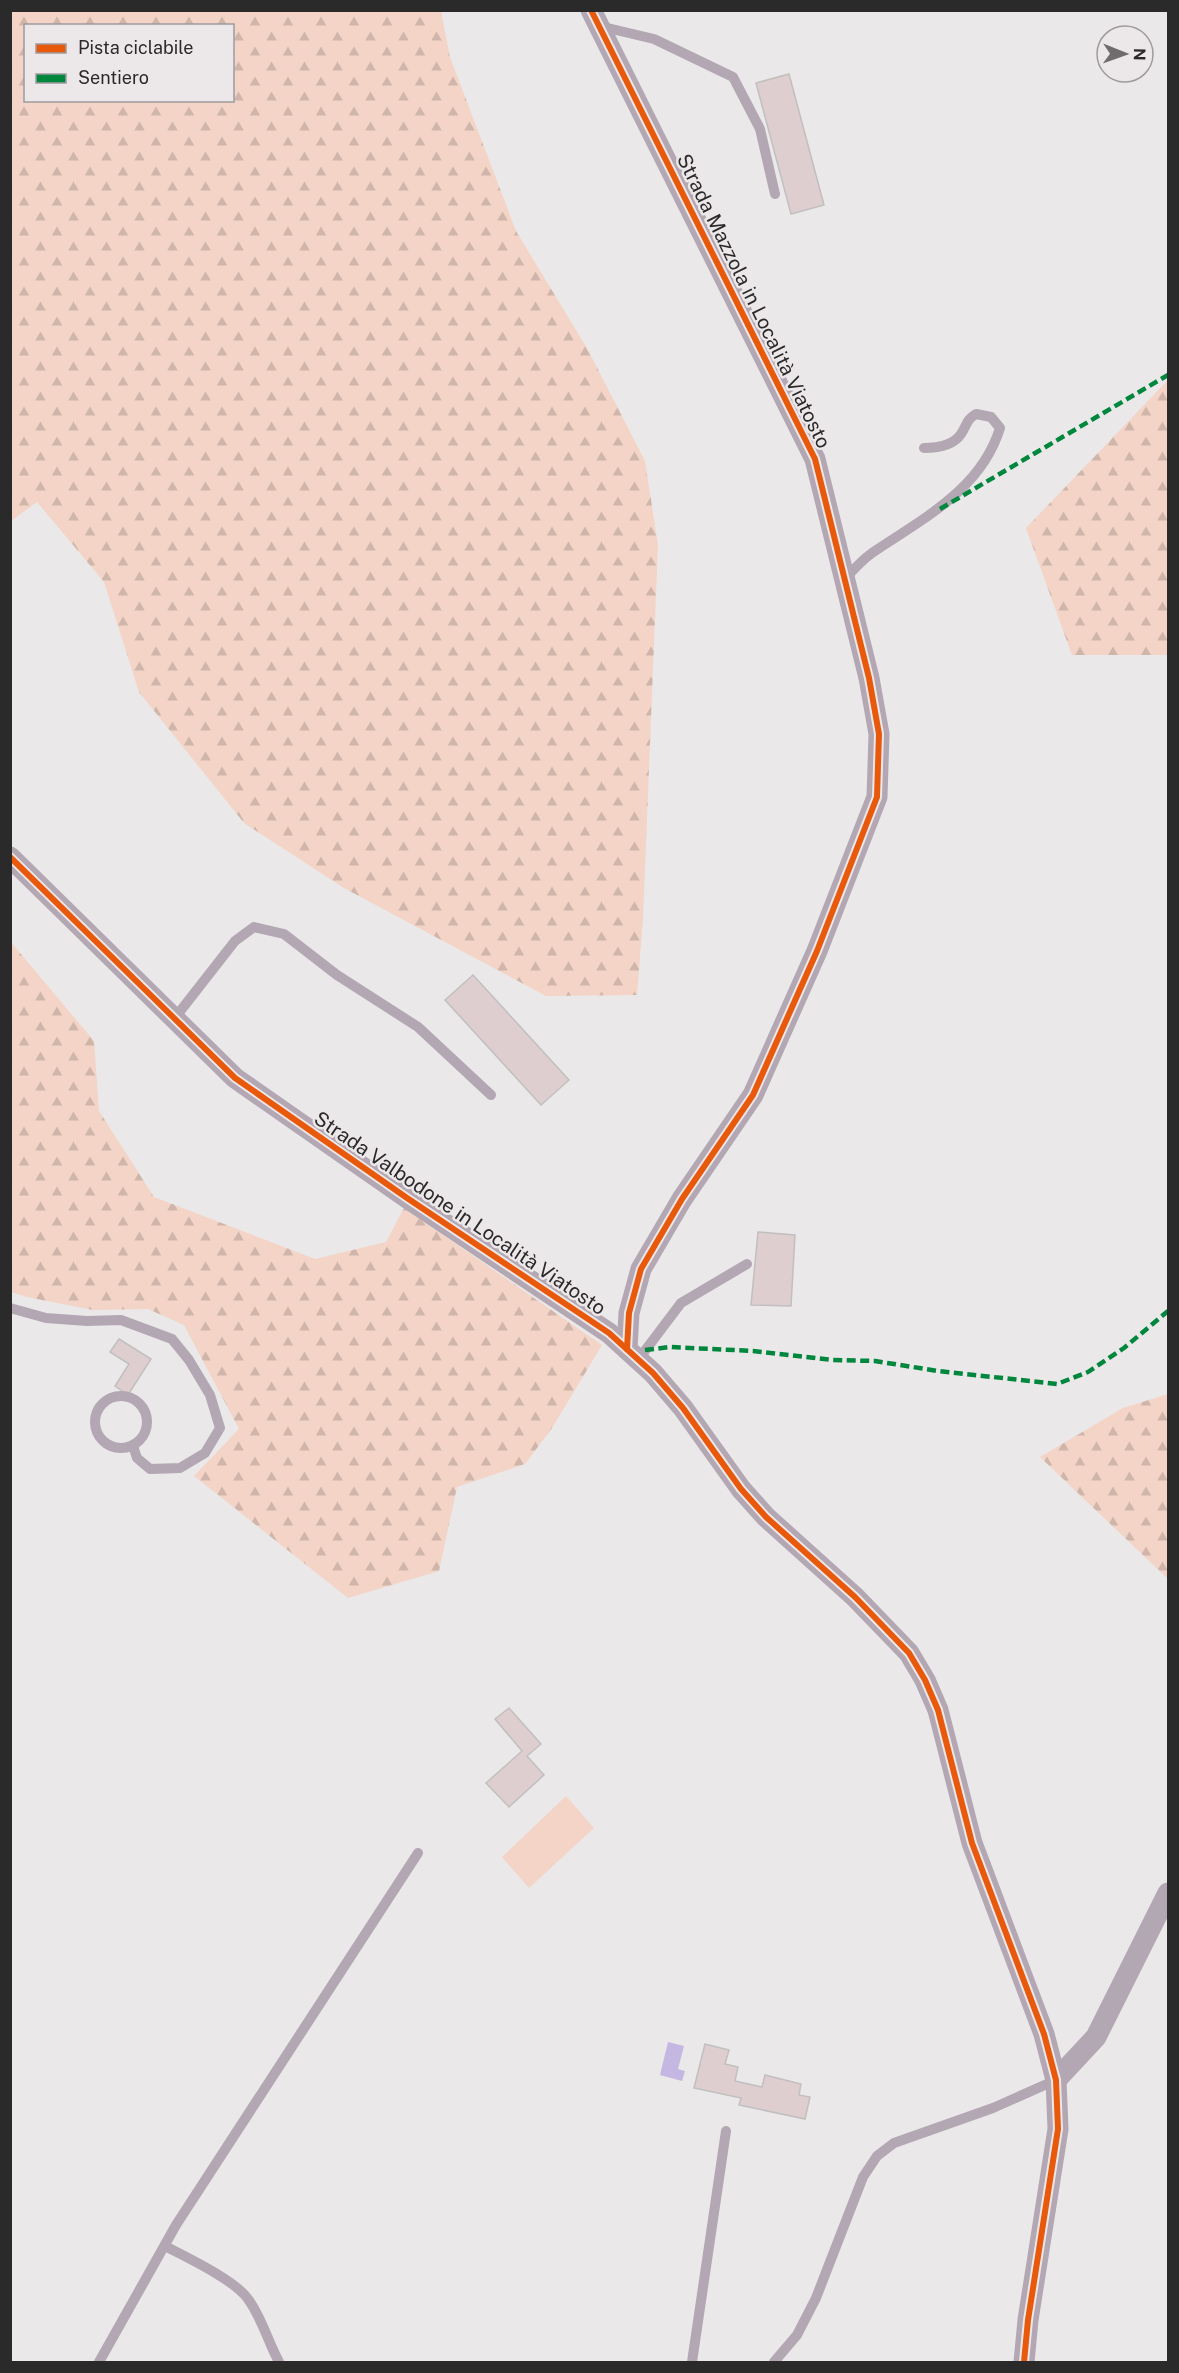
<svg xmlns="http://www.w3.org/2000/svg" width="1179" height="2373" viewBox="0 0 1179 2373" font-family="'Public Sans',sans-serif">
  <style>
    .grass { fill: #f3d4c6 }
    .forest { fill: url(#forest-firs); fill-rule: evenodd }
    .water { fill: #c4b7e2 }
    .building { fill: #dececf; stroke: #c1bfbf; stroke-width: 1.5 }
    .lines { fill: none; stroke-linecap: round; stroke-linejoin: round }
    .service { stroke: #b2a7b3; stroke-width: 10 }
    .minor { stroke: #b2a7b3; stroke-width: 21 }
    .quiet { stroke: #00873e; stroke-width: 4.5; stroke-dasharray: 9 4.5; stroke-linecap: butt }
    .cycleway-casing { stroke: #ece7e9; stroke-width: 10 }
    .cycleway { stroke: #e8590c; stroke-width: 6 }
    .labels { text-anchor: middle; stroke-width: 5; stroke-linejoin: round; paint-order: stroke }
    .street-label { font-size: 20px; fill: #2b2a2a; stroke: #ece7e9 }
  </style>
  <defs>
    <pattern id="forest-firs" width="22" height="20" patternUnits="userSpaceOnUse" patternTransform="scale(1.5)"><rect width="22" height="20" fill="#f3d4c6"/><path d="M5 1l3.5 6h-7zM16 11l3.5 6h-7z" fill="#d0b6aa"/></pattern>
  </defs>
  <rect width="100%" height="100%" fill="#ebe8e9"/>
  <path class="grass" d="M566 1796 594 1828 529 1888 502 1857Z"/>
  <g class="forest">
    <path d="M11 10 441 11 450 57 516 231 588 350 645 461 658 545 643 918 637 995 546 996 344 888 244 823 139 692 104 582 37 502 11 521ZM26 26H232V100H26Z"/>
    <path d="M1168 380V655H1072L1026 528Z"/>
    <path d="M10 941 94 1041 99 1111 154 1197 315 1259 386 1242 404 1208 602 1345 552 1428 525 1464 457 1487 439 1571 348 1598 194 1476 239 1429 184 1325 148 1309 93 1310 27 1297 11 1292Z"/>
    <path d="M1168 1394V1579L1040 1457 1123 1408Z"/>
  </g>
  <path class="water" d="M668 2042 684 2046 678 2069 685 2071 682 2081 660 2075Z"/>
  <g class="building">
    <path d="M789 74 824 205 791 214 756 83Z"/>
    <path d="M473 975 569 1080 541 1105 445 1000Z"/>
    <path d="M758 1232 795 1235 791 1306 751 1305Z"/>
    <path d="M119 1339 151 1359 128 1395 115 1386 129 1364 110 1352Z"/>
    <path d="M509 1708 541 1744 527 1756 544 1775 509 1807 486 1783 522 1751 495 1719Z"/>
    <path d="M705 2044 729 2050 725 2064 738 2067 735 2081 762 2087 765 2075 801 2084 799 2095 810 2097 805 2119 739 2105 741 2098 694 2088Z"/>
  </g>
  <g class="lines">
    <g class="service">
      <path d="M599 26 654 39 733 77 760 129 775 194"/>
      <path d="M845 579C853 570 862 560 872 553 922 519 981 490 1000 428L991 417 976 414C966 420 967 425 961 434 953 446 938 448 924 448"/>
      <path d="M174 1019 235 941 254 927 284 934 337 975 418 1027 491 1095"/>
      <path d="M10 1308 46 1318 87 1321 121 1320 172 1339 189 1360 210 1395 220 1428 205 1453 180 1468 150 1469 137 1458 133 1446"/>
      <path d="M638 1360 681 1303 747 1264"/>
      <circle cx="121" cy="1422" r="26"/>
      <path d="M165 2246C186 2257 235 2280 248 2299 262 2318 268 2342 279 2362"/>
      <path d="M99 2362 176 2225 418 1853"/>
      <path d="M692 2362 726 2131"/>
      <path d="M774 2362 797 2335 816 2298 863 2177 877 2156 894 2143 993 2108 1056 2080"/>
    </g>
    <g class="minor">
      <path d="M591 10 815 459 869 678 879 734 877 797 817 951 753 1095 682 1199 641 1269 629 1313 627 1349"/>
      <path d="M10 857 235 1078 407 1198 609 1333 653 1373 683 1408 741 1489 766 1517 855 1597 909 1653 925 1680 938 1710 972 1843 1044 2034 1056 2080 1058 2129 1028 2320 1024 2362"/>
      <path d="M1056 2080 1096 2037 1168 1893"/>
    </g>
    <g class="quiet">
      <path d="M940 509 1168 375"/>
      <path d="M645 1350 670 1347 753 1351 833 1360 875 1361 938 1371 1057 1384 1088 1372 1124 1348 1168 1311"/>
    </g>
    <g class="cycleway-casing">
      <g id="cycleway">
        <path d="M591 10 815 459 869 678 879 734 877 797 817 951 753 1095 682 1199 641 1269 629 1313 627 1349"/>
        <path d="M10 857 235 1078 407 1198 609 1333 653 1373 683 1408 741 1489 766 1517 855 1597 909 1653 925 1680 938 1710 972 1843 1044 2034 1056 2080 1058 2129 1028 2320 1024 2362"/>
      </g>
    </g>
    <use href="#cycleway" class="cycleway"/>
  </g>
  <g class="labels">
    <g class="street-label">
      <text transform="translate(754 301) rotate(64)" y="7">Strada Mazzola in Località Viatosto</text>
      <text transform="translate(460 1213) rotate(34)" y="7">Strada Valbodone in Località Viatosto</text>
    </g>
  </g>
  <rect width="1179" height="2373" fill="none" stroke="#2b2a2a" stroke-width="24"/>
  <rect x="24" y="24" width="210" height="78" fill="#ece7e9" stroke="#9f9b9d" stroke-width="1.5"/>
  <rect x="36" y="44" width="30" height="9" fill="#e8590c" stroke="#9f9b9d" stroke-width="1.5"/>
  <text x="78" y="54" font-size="18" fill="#2b2a2a">Pista ciclabile</text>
  <rect x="36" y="74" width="30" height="9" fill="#00873e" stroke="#9f9b9d" stroke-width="1.5"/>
  <text x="78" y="84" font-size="18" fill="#2b2a2a">Sentiero</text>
  <g transform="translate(1125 54) rotate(91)"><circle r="28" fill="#ece7e9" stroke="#9f9b9d" stroke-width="1.5"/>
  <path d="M0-4.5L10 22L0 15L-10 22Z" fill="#6e6c6d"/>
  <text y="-9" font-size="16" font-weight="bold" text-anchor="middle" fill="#2b2a2a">N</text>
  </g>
</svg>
